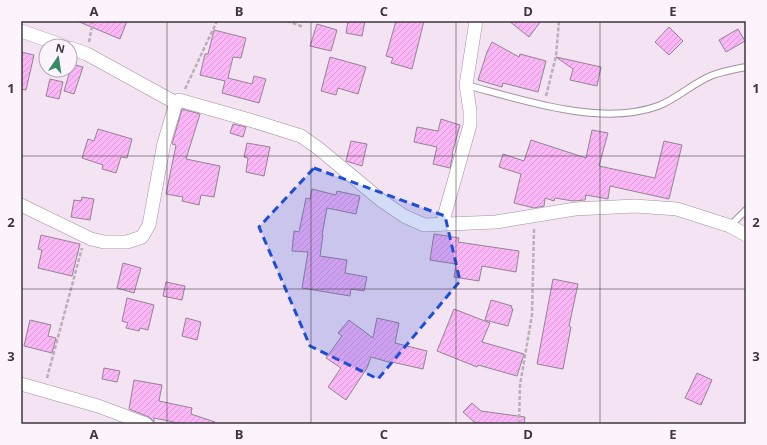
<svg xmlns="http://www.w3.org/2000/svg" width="767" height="445" viewBox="0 0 767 445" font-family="'Open Sans',sans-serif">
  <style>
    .building { fill: url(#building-hatch); stroke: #938492 }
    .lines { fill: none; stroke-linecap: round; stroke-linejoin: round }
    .service-casing { stroke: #a292a0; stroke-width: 8 }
    .minor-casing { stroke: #a292a0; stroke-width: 14 }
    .path { stroke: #bbadb9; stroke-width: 2.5; stroke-dasharray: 4 2; stroke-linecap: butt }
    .service { stroke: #fff; stroke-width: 6 }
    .minor { stroke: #fff; stroke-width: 13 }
    .marked { fill: #1d4ed8; fill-opacity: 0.2; stroke: #1d4ed8; stroke-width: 3; stroke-dasharray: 8 5; stroke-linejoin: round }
    .grid { fill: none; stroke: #3d373d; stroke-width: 1; stroke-opacity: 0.55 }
    .neatline { fill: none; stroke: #3d373d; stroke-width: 1.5 }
    .grid-label { font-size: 13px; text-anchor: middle; font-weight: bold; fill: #3d373d }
  </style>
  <defs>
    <pattern id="building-hatch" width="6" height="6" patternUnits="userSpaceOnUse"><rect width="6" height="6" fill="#fbb6f7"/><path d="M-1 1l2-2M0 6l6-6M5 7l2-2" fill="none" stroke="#d89dd5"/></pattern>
  </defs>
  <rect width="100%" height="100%" fill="#f4e3f2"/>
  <g class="building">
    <path d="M77 21H127L120 39Z"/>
    <path d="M348 21H365L362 36 346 33Z"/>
    <path d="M396 21H424L412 69 391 63 393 58 386 56Z"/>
    <path d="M509 21H541L529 37Z"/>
    <path d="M317 24 337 30 331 51 310 46Z"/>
    <path d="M669 27 683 41 669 55 655 42Z"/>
    <path d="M738 29 745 41 726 52 719 40Z"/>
    <path d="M214 30 246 38 241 58 233 57 228 78 252 84 254 76 266 79 259 103 222 93 225 81 200 75 205 54H208Z"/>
    <path d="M492 42 519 57 520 54 546 61 538 92 503 83 502 87 478 80 487 52Z"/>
    <path d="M21 52 34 55 26 90 21 89Z"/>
    <path d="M330 57 366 67 358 94 338 88 336 95 321 91Z"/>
    <path d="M556 57 601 67 597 86 570 80 573 69Z"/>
    <path d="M72 64 83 67 74 94 64 91Z"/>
    <path d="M50 79 63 82 59 99 46 96Z"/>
    <path d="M182 109 200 114 186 159 220 166 214 197 201 195 199 205 182 201 183 197 166 194 176 145 172 144Z"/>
    <path d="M441 119 460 125 452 154H453L450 168 433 164 437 147 414 142 417 127 438 131Z"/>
    <path d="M233 124 246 127 243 137 230 133Z"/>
    <path d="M98 129 132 139 127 158 121 157 116 173 102 169 103 165 82 158 88 139 94 141Z"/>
    <path d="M592 130 608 133 599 166 655 178 664 141 682 145 669 199 610 186 608 199 586 195 585 200 573 201 555 198 554 201 545 198 544 206 534 208 514 203 521 174 499 167 503 154 524 161 531 140 586 158Z"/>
    <path d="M351 141 367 144 362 166 346 161Z"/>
    <path d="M247 143 270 147 264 176 246 172 248 158 244 157Z"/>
    <path d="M312 189 336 195 337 191 360 196 356 214 327 208 322 235H323L320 256 347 260 345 273 367 277 364 291 351 289 350 296 302 288 308 252 292 251 294 231 299 232 306 198 310 199Z"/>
    <path d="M82 197 94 199 90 220 71 217 74 200 81 201Z"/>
    <path d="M434 234 459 238 458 242 519 251 516 272 482 266 479 281 454 277 456 264 430 260Z"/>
    <path d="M41 235 80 244 72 276 38 268 42 250 38 249Z"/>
    <path d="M123 263 141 268 134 293 117 288Z"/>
    <path d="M553 279 578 284 569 326 571 327 563 369 537 364Z"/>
    <path d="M166 282 185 286 182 300 163 296Z"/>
    <path d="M127 298 154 305 148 330 140 328 139 331 126 328 128 323 122 321Z"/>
    <path d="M491 300 512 306 511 308 513 309 508 326 485 320Z"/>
    <path d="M454 309 490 323 482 342 524 354 517 376 478 365 477 367 437 351Z"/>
    <path d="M186 318 201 322 197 340 182 336Z"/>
    <path d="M377 318 399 323 395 343 427 351 423 369 392 362V363L371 357 367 368 346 400 328 387 341 368 326 358 342 336 338 333 349 320 373 338Z"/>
    <path d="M30 320 51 325 48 336 56 338 52 353 24 346Z"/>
    <path d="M104 368 120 371 117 382 102 379Z"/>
    <path d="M697 373 712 380 701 405 685 398Z"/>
    <path d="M134 380 162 385 159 401 192 408 191 414 215 422V424H183L154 418V422L149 417 129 409Z"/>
    <path d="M472 403 481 411 525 417 524 424H485L474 422 463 412Z"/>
  </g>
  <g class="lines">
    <g class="service-casing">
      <g id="service">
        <path d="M466 85C523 100 601 127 658 106 677 99 694 82 713 75 724 71 735 69 746 67"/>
        <path d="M730 226 746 210"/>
      </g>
    </g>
    <g class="minor-casing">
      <g id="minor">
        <path d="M21 31 64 46"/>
        <path d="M70 48 87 54 176 103 179 100 253 121 301 136 318 148 382 201 404 216 424 225 496 222 575 209 635 206 677 209 730 226 746 235"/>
        <path d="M21 205 91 239 104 242H127L142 237 149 225 164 143 176 103"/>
        <path d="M442 224 470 125V111L466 85 476 21"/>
        <path d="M21 384 98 406 146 424"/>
      </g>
    </g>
    <g class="path">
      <path d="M287 21 304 27"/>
      <path d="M89 42 93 21"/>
      <path d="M185 89 217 21"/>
      <path d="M546 96 556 56 559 21"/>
      <path d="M47 378 82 248"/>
      <path d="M519 424 520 385 532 315 534 229"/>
    </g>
    <use href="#service" class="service"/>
    <use href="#minor" class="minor"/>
  </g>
  <path class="marked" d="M314 168 445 216 460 281 378 379 310 346 259 227Z"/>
  <path class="grid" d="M167 21V424M311 21V424M456 21V424M600 21V424M21 156H746M21 289H746"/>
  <rect width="767" height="445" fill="none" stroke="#fdf3fc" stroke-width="44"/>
  <g transform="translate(58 58) rotate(13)"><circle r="19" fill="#fdf3fc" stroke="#b0a8b0"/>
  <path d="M0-3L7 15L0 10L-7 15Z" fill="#338c62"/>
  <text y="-6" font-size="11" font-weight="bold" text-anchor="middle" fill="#3d373d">N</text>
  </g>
  <rect x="22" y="22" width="723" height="401" class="neatline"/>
  <g class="grid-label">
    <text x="94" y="16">A</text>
    <text x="239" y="16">B</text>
    <text x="384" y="16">C</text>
    <text x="528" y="16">D</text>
    <text x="673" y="16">E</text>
    <text x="11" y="93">1</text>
    <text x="756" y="93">1</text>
    <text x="11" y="227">2</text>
    <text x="756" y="227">2</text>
    <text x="11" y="361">3</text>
    <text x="756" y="361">3</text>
    <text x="94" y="439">A</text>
    <text x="239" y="439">B</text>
    <text x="384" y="439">C</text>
    <text x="528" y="439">D</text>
    <text x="673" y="439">E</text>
  </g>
</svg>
